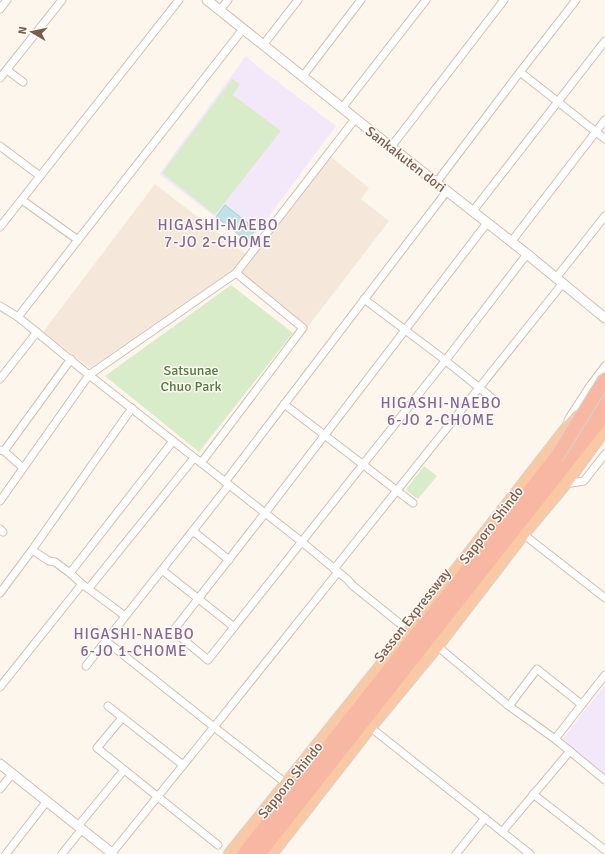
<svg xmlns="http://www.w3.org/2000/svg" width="605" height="854" viewBox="0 0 605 854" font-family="Signika,sans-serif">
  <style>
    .residential { fill: #f5e8da }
    .education { fill: #f3e8fa }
    .green { fill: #d8ecc9 }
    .water { fill: #bfe3e8; stroke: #a5d3da }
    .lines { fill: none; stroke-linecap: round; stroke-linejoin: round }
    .minor-casing { stroke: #d1beb0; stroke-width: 9 }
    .tertiary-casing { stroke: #d1beb0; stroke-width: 11 }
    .trunk-casing { stroke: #dad1cd; stroke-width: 14 }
    .motorway-casing { stroke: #dad1cd; stroke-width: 15 }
    .minor { stroke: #fff; stroke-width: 7 }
    .tertiary { stroke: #fff; stroke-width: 9 }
    .trunk { stroke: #f9c8a4; stroke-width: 12 }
    .motorway { stroke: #f7b7a3; stroke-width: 13 }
    .motorway-bridge-casing { stroke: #dad1cd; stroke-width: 15; stroke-linecap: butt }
    .motorway-bridge { stroke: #f7b7a3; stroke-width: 13 }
    .labels { text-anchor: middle; stroke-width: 3; stroke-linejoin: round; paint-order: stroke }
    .street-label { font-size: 14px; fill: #7a5c4d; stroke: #fffaf3 }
    .park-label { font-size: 14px; fill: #537a41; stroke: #fffaf3 }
    .neighbourhood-label { font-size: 15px; letter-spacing: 1px; fill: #846695; stroke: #fffaf3 }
  </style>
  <rect width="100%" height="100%" fill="#fdf6ec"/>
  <path class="residential" d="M330 156 369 188 361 199 389 221 306 329 230 270 228 273 90 368 43 332 155 184 252 259Z"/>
  <g class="education">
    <path d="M246 56 258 67 336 126 249 243 159 174Z"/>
    <path d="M605 685V774L562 740Z"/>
  </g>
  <g class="green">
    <path d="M232 79 240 84 233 95 281 131 215 215 162 173Z"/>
    <path d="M231 285 293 333 199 452 105 376Z"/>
    <path d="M424 466 437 476 418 499 407 491V488Z"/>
  </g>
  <path class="water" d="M225 205 256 229 247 241 216 217Z"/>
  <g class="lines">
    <g class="minor-casing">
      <g id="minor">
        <path d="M0 9 7 0"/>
        <path d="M220 10 228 0"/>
        <path d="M263 45 298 0"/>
        <path d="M7 70 23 82"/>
        <path d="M520 72 605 139"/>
        <path d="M303 76 361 0"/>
        <path d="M0 78 62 0"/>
        <path d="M342 108 426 0"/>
        <path d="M0 146 40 176"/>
        <path d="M391 147 504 0"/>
        <path d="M436 183 520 72 576 0"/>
        <path d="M22 200 78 240"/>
        <path d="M473 211 605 41"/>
        <path d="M487 223 262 517 173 631 208 660 445 361 527 254"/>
        <path d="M0 227 179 0"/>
        <path d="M511 242 605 120"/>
        <path d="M556 278 605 216"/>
        <path d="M364 299 441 357 497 402"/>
        <path d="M0 306 18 317 89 375 302 542 348 580 352 585 409 631"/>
        <path d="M18 317 78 240 243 29"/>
        <path d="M0 379 37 332"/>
        <path d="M284 404 413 503"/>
        <path d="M568 420 590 386 605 366"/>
        <path d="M0 450 4 451 23 468"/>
        <path d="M4 451 71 359"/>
        <path d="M201 463 303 328 236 273"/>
        <path d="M225 482 447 191"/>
        <path d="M565 484 584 481 605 454"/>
        <path d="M0 501 89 375 236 273 355 119"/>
        <path d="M0 529 3 532"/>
        <path d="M193 531 229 560"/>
        <path d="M523 534 605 598"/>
        <path d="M32 550 49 561 55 562 70 573 82 584 125 616"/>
        <path d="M334 569 563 283"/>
        <path d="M162 570 234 627"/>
        <path d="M70 573 173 441"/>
        <path d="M89 588 194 458"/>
        <path d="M0 593 32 550 132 408"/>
        <path d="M106 641 214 727 287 784"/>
        <path d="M437 646 509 706 555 739 605 780"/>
        <path d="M86 666 229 485"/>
        <path d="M0 687 82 584"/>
        <path d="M108 706 183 765"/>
        <path d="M509 706 537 669 581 704"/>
        <path d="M122 718 97 748 218 845"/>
        <path d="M370 727 530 854"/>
        <path d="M555 739 605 675"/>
        <path d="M0 789 12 774"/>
        <path d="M533 794 605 850"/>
        <path d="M78 826 124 770"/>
        <path d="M502 832 570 751"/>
        <path d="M112 853 214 727 338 572"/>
        <path d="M6 854 47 801"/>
        <path d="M62 854 82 829"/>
        <path d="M456 854 485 818"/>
      </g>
    </g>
    <g class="tertiary-casing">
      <g id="tertiary">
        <path d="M207 0 391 147 527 254 605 318"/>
        <path d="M0 764 113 854"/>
      </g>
    </g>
    <g class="trunk-casing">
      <g id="trunk">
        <path d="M230 854 409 631 567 428 578 416"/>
        <path d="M271 854 370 727 437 646 523 534 564 485 605 429"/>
      </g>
    </g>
    <g class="motorway-casing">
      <g id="motorway">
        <path d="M578 430 605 397"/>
        <path d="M244 854 562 450"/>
        <path d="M259 854 605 414"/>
      </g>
    </g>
    <use href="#minor" class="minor"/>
    <use href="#tertiary" class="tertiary"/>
    <use href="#trunk" class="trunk"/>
    <use href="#motorway" class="motorway"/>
    <g class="motorway-bridge-casing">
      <path id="motorway-bridge" d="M556 458 605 379"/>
    </g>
    <use href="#motorway-bridge" class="motorway-bridge"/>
  </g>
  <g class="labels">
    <g class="street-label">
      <text transform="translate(406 159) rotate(38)" y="5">Sankakuten dori</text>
      <text transform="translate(491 525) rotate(-52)" y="5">Sapporo Shindo</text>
      <text transform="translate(412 615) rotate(-52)" y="5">Sasson Expressway</text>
      <text transform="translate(290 780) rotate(-51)" y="5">Sapporo Shindo</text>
    </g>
    <g class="park-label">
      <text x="191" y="375">Satsunae<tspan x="191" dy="16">Chuo Park</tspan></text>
    </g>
    <g class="neighbourhood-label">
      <text x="218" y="230">HIGASHI-NAEBO<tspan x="218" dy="17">7-JO 2-CHOME</tspan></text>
      <text x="441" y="408">HIGASHI-NAEBO<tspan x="441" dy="17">6-JO 2-CHOME</tspan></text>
      <text x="134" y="639">HIGASHI-NAEBO<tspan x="134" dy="17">6-JO 1-CHOME</tspan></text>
    </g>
  </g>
  <g transform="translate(32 32) rotate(279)" stroke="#fffaf3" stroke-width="3" paint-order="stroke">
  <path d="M0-3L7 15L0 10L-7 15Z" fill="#7a5c4d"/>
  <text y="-6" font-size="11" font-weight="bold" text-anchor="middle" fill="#7a5c4d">N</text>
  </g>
</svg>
